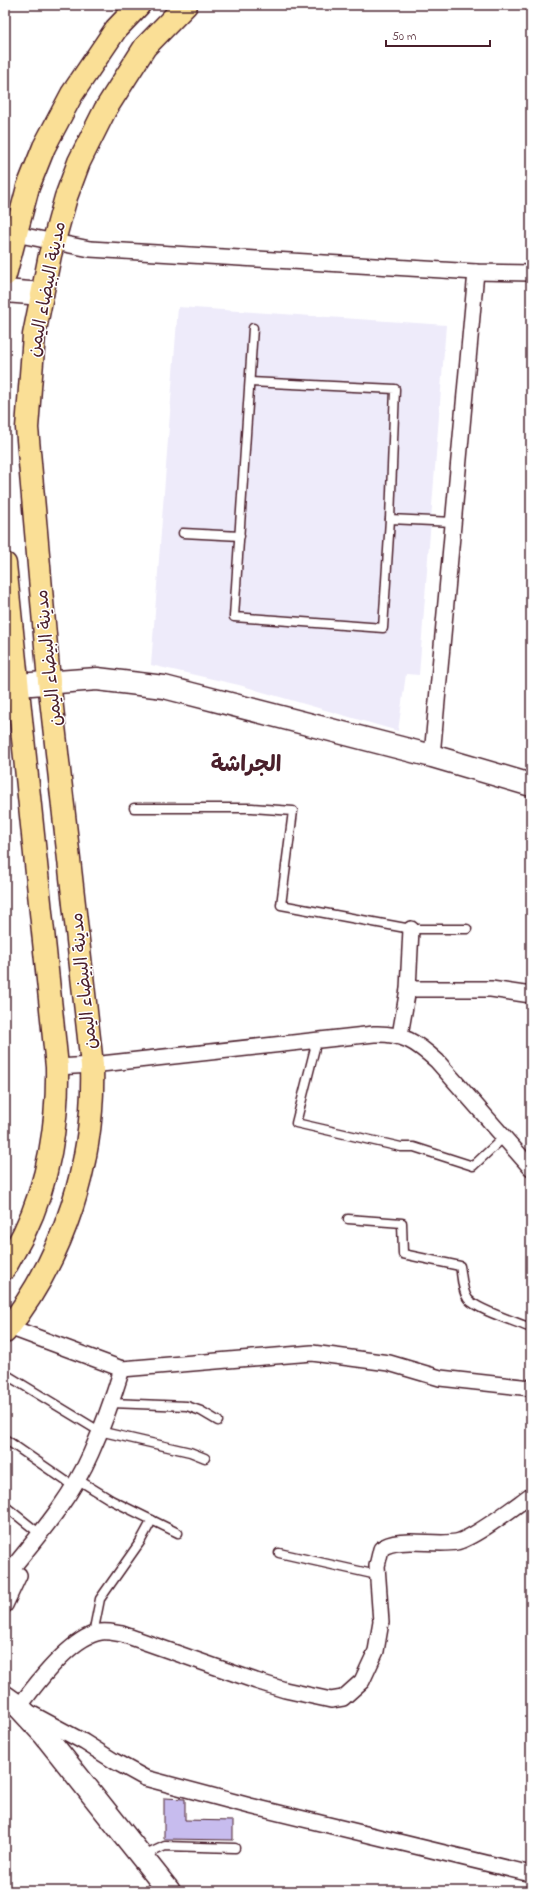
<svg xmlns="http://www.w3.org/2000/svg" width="536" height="1896" viewBox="0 0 536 1896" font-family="'Indie Flower','Playpen Sans Arabic',sans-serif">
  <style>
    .built { fill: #eeebfa }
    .building { fill: #c7bcee; stroke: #4a1f2b }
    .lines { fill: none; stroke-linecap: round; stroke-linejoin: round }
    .lane-casing { stroke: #4a1f2b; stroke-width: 11 }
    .street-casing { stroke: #4a1f2b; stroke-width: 18 }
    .secondary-casing { stroke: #4a1f2b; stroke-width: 25 }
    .primary-casing { stroke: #4a1f2b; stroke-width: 25 }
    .lane { stroke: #fff; stroke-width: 8 }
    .street { stroke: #fff; stroke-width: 15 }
    .secondary { stroke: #fff; stroke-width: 22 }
    .primary { stroke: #fadf96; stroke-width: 22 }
    .labels { text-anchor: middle; stroke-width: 3; stroke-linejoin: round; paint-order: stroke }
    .street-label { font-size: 18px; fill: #4a1f2b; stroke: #fff }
    .district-label { font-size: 22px; font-weight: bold; fill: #4a1f2b; stroke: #fff }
  </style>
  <rect width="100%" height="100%" fill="#fff"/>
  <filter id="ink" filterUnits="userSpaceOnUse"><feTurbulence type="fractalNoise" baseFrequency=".025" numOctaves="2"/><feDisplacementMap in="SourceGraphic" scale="8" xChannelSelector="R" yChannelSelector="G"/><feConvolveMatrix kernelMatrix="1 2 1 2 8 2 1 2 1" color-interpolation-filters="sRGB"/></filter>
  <g filter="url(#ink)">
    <path class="built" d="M178 307 446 325 419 675 406 674 398 731 239 685 151 665Z"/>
    <path class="building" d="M164 1798 185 1799V1820L233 1821V1840L164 1839Z"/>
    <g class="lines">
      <g class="lane-casing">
        <g id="lane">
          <path d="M253 328 234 617 383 628 390 519"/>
          <path d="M250 382 395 389 390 519 453 522"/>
          <path d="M183 533 240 536"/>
          <path d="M134 808H252L293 811 281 905 411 929H467"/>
          <path d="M317 1040 296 1123 401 1147H414L473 1166 504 1137"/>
          <path d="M348 1219 402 1223 403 1254 460 1266C462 1276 462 1291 468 1299 477 1310 517 1322 531 1328"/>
          <path d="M5 1374 99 1431 190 1452 205 1458"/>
          <path d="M111 1403 187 1406 201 1411 218 1421"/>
          <path d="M5 1439 73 1486"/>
          <path d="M77 1479 111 1500 178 1533"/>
          <path d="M5 1506 40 1534"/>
          <path d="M279 1553 377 1575"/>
          <path d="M93 1634 100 1599 140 1542 152 1520"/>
          <path d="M145 1859 152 1852 165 1846 235 1848"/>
        </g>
      </g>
      <g class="street-casing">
        <g id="street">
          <path d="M15 234 90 249 476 272 531 273"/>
          <path d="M432 756 476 272"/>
          <path d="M408 989H491L531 995"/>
          <path d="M400 1035 408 989 411 929"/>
          <path d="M57 1067 92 1065 374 1034C403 1033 416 1042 437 1061L531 1168"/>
          <path d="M9 1327 122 1369 312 1353 389 1363 440 1378 531 1388"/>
          <path d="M531 1495C514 1507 473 1539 456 1542 435 1546 396 1536 381 1549L377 1566 381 1622 376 1651 362 1681 343 1698 331 1700 285 1690 256 1681 122 1634C115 1633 108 1631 101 1632 72 1636 35 1685 19 1707L84 1742 114 1761 145 1778 250 1806 531 1874"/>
          <path d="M5 1605 19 1575 9 1572C39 1535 72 1497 91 1453 103 1426 113 1398 122 1369"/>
        </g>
      </g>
      <g class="secondary-casing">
        <g id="secondary">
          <path d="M5 291 42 294"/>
          <path d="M18 685 97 679 164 687 432 756 531 785"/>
          <path d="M5 1697 19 1707 44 1734 169 1891"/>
        </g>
      </g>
      <g class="primary-casing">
        <g id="primary">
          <path d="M5 275 28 187 44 147 72 94 116 29 139 5"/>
          <path d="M5 564 57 1067C58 1122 49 1182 24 1233 18 1245 11 1256 5 1268"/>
          <path d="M5 1332C65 1257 95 1161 92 1065L49 681 27 428 34 335 50 255 66 197 79 162 105 110 145 47 186 5"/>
        </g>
      </g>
      <use href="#lane" class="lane"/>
      <use href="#street" class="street"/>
      <use href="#secondary" class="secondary"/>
      <use href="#primary" class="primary"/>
    </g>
  </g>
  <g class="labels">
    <g class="street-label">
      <text transform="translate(46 289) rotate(-79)" y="6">مدينة البيضاء اليمن</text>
      <text transform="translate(48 658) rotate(-96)" y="6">مدينة البيضاء اليمن</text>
      <text transform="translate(83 981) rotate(-96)" y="6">مدينة البيضاء اليمن</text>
    </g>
    <g class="district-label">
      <text x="246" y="771">الجراشة</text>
    </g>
  </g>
  <rect width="536" height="1896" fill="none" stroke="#fff" stroke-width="20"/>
  <rect x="10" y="10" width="516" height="1876" fill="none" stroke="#4a1f2b" stroke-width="1.5" filter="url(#ink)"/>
  <path d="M386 40v6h104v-6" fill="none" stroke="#4a1f2b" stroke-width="2"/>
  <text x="392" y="40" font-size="12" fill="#4a1f2b" stroke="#ffffff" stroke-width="3" paint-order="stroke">50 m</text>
</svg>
